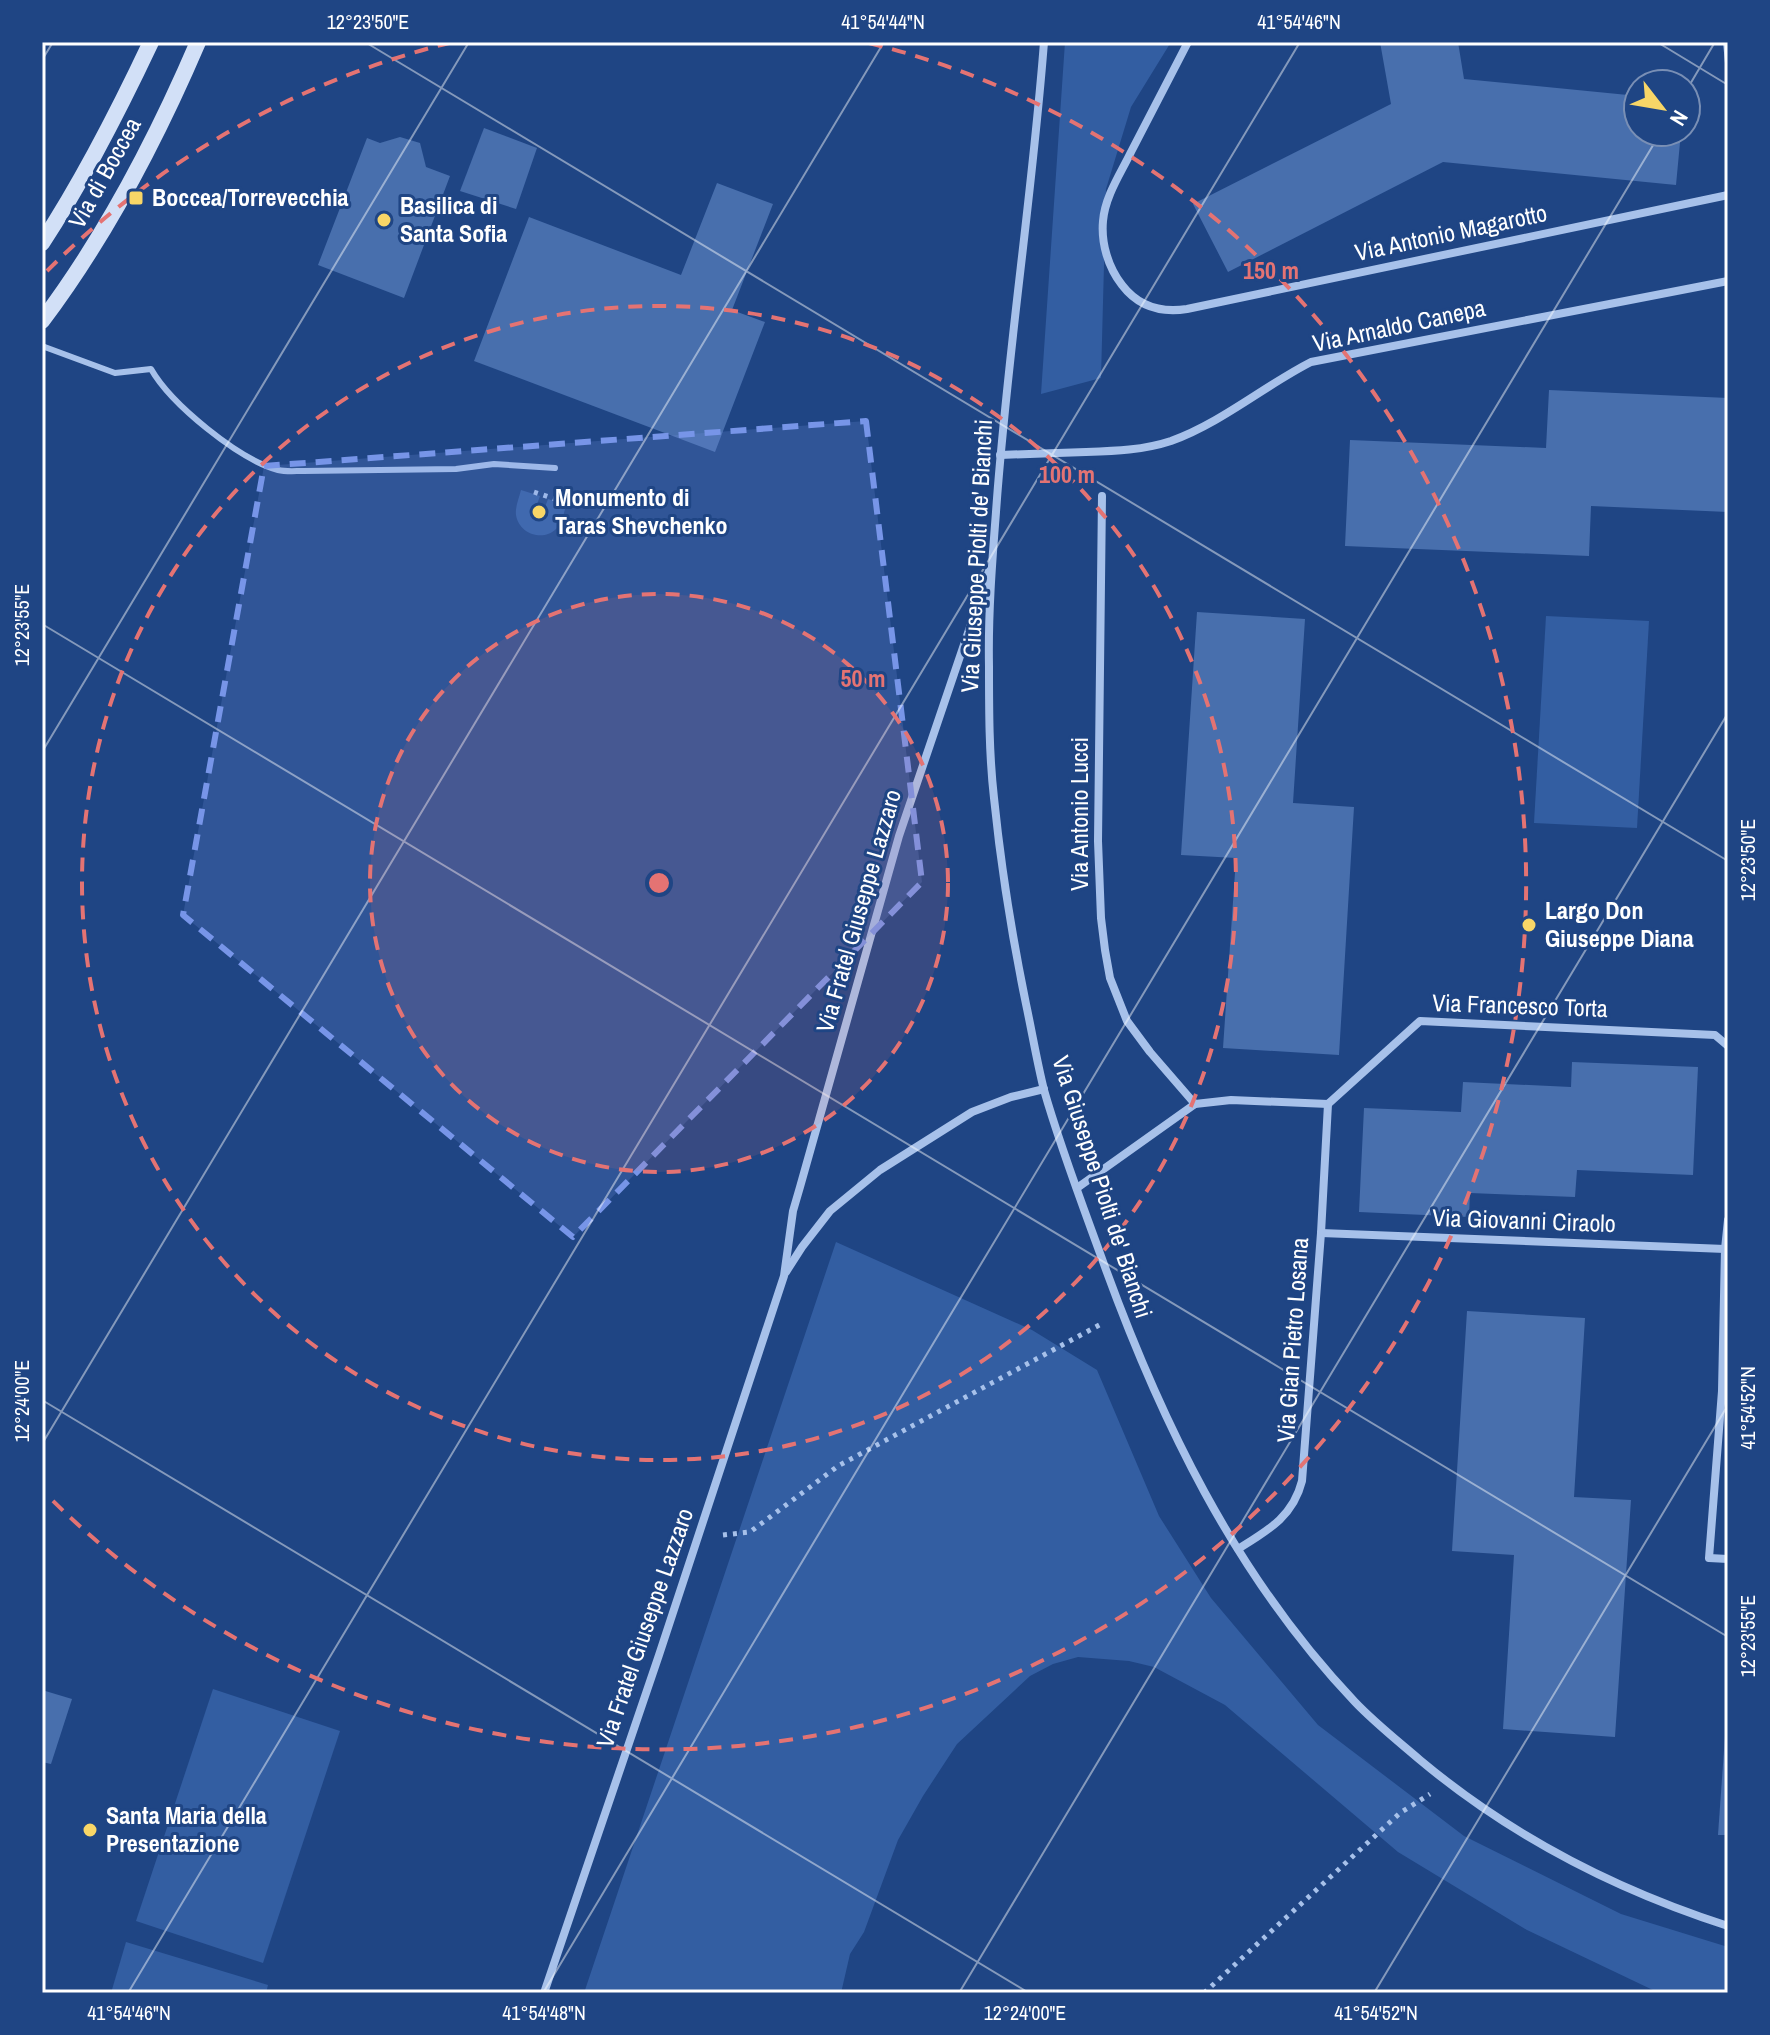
<svg xmlns="http://www.w3.org/2000/svg" width="1770" height="2035" viewBox="0 0 1770 2035" font-family="'Archivo Narrow',sans-serif">
  <style>
    .green { fill: #335ea2 }
    .building { fill: #486fad }
    .lines { fill: none; stroke-linecap: round; stroke-linejoin: round }
    .path { stroke: #a7c1ea; stroke-width: 5; stroke-dasharray: 4 6; stroke-linecap: butt }
    .lane { stroke: #a7c1ea; stroke-width: 6 }
    .street { stroke: #a7c1ea; stroke-width: 8 }
    .secondary { stroke: #d2e0f7; stroke-width: 16 }
    .marked { fill: #7795e8; fill-opacity: 0.2; stroke: #7795e8; stroke-width: 6; stroke-dasharray: 16 10; stroke-linejoin: round }
    .ticks { fill: none; stroke: #fff; stroke-width: 2; stroke-opacity: 0.45 }
    .ring { fill: none; stroke: #e47373; stroke-width: 4; stroke-dasharray: 14 10 }
    .poi-dot { fill: #f8d667; stroke: #1f4584; stroke-width: 3 }
    .labels { text-anchor: middle; stroke-width: 6; stroke-linejoin: round; paint-order: stroke }
    .street-label { font-size: 24px; fill: #fff; stroke: #1f4584 }
    .poi-label { font-size: 24px; font-weight: bold; fill: #fff; stroke: #1f4584; text-anchor: start }
    .centre { fill: #e47373; stroke: #1f4584; stroke-width: 4 }
    .ring-label { font-size: 24px; text-anchor: middle; font-weight: bold; fill: #e47373; stroke: #1f4584; stroke-width: 6; stroke-linejoin: round; paint-order: stroke }
    .neatline { fill: none; stroke: #fff; stroke-width: 3 }
    .ticks-label { font-size: 20px; text-anchor: middle; fill: #fff }
  </style>
  <rect width="100%" height="100%" fill="#1f4584"/>
  <g class="green">
    <path d="M1065 42H1171L1131 107 1106 189 1101 378 1041 394Z"/>
    <path d="M521 490 540 496 534 513 542 515 548 499 566 505C564 513 562 523 556 529 543 542 519 534 516 515 515 507 519 498 521 490Z"/>
    <path d="M1546 616 1649 621 1637 828 1534 823Z"/>
    <path d="M836 1242 1032 1330 1097 1370 1159 1516 1211 1598 1318 1725 1464 1836 1621 1914 1728 1947V1993H1662L1655 1991 1527 1930 1398 1852 1225 1705 1154 1667 1129 1661 1078 1657 1053 1664 1030 1676 957 1744 923 1796 898 1840 864 1932 850 1954 841 1993H584Z"/>
    <path d="M213 1689 340 1731 263 1963 136 1921Z"/>
    <path d="M126 1942 268 1985 266 1993H111Z"/>
  </g>
  <g class="building">
    <path d="M1380 42H1458L1464 79 1638 96V132H1681L1676 185 1443 162 1228 272 1193 204 1391 104Z"/>
    <path d="M484 128 537 148 516 209 460 191Z"/>
    <path d="M400 137 420 143 426 167 450 176 404 298 318 265 367 138 380 143Z"/>
    <path d="M717 183 773 204 732 310 765 322 715 452 474 361 529 217 681 275Z"/>
    <path d="M1549 390 1728 398V512L1591 506 1589 556 1345 546 1350 440 1546 448Z"/>
    <path d="M1197 612 1305 619 1293 803 1354 807 1339 1055 1223 1048 1236 858 1181 855Z"/>
    <path d="M1572 1062 1698 1067 1693 1175 1577 1170 1575 1197 1470 1193 1469 1217 1359 1212 1364 1108 1461 1112 1463 1082 1571 1087Z"/>
    <path d="M1467 1311 1585 1318 1574 1497 1631 1500 1615 1737 1503 1729 1514 1555 1452 1551Z"/>
    <path d="M42 1690 72 1699 51 1764 42 1762Z"/>
    <path d="M1726 1722H1728V1835H1718Z"/>
  </g>
  <g class="lines">
    <g class="path">
      <path d="M534 492 567 503"/>
      <path d="M723 1535 750 1532 838 1466 1103 1323"/>
      <path d="M1204 1993 1400 1813 1430 1794"/>
    </g>
    <g class="lane">
      <path d="M1726 42 1728 63"/>
      <path d="M42 346 115 373 151 369C171 404 238 459 278 470 286 472 295 471 303 471L456 469 494 464 555 468"/>
    </g>
    <g class="street">
      <path d="M1044 42C1032 199 1007 355 996 512 992 563 988 615 989 666 989 710 989 754 994 798 1001 867 1012 936 1026 1004 1032 1032 1037 1062 1044 1090 1060 1146 1081 1201 1101 1256 1159 1418 1235 1576 1355 1702 1375 1723 1398 1741 1420 1760 1511 1836 1616 1890 1728 1926"/>
      <path d="M1188 42C1169 78 1150 115 1131 152 1121 173 1105 196 1103 221 1101 243 1108 267 1122 285 1138 306 1161 313 1187 309L1728 195"/>
      <path d="M1000 455C1029 454 1057 453 1086 452 1115 451 1144 450 1171 441 1221 423 1264 386 1311 362L1728 281"/>
      <path d="M1102 496 1098 841 1101 918 1105 950 1110 978 1127 1021 1150 1052 1195 1104"/>
      <path d="M1077 1188 1195 1104 1231 1100 1328 1104 1420 1021 1715 1035 1728 1046"/>
      <path d="M1728 1220 1725 1249 1722 1391 1709 1558 1728 1559"/>
      <path d="M1321 1233 1725 1249"/>
      <path d="M786 1272 802 1247 830 1211 880 1170 972 1112 1011 1097 1044 1089"/>
      <path d="M1238 1549C1267 1531 1293 1517 1302 1481L1321 1233 1328 1104"/>
      <path d="M544 1993 659 1655 784 1276 793 1211 800 1187 899 836 989 571"/>
    </g>
    <g class="secondary">
      <path d="M42 243C84 179 118 112 151 42"/>
      <path d="M42 321C106 236 156 140 198 42"/>
    </g>
  </g>
  <path class="marked" d="M866 421 922 882 573 1237 183 915 264 466Z"/>
  <path class="ticks" d="M365 42 1728 861M1657 42 1728 85M42 60 53 42M1686 91 1715 42M42 624 1728 1637M42 752 469 42M42 1400 1029 1993M42 1444 884 42M128 1993 1300 42M543 1993 1661 132M959 1993 1728 713M1374 1993 1728 1405"/>
  <circle cx="659" cy="883" r="289" fill="#e47373" fill-opacity=".12"/>
  <g class="ring">
    <circle cx="659" cy="883" r="289"/>
    <circle cx="659" cy="883" r="577"/>
    <path d="M47 271A866 866 0 0 1 449 43M869 43A866 866 0 1 1 47 1495"/>
  </g>
  <g class="poi-dot">
    <rect x="128" y="190" width="16" height="16" rx="4"/>
    <circle cx="384" cy="220" r="8"/>
    <circle cx="539" cy="512" r="8"/>
    <circle cx="1529" cy="925" r="8"/>
    <circle cx="90" cy="1830" r="8"/>
  </g>
  <g class="labels">
    <g class="street-label">
      <text transform="translate(105 173) rotate(-61)" y="8">Via di Boccea</text>
      <text transform="translate(1451 233) rotate(-12)" y="8">Via Antonio Magarotto</text>
      <text transform="translate(1399 326) rotate(-12)" y="8">Via Arnaldo Canepa</text>
      <text transform="translate(977 556) rotate(-87)" y="8">Via Giuseppe Piolti de' Bianchi</text>
      <text transform="translate(1080 814) rotate(-90)" y="8">Via Antonio Lucci</text>
      <text transform="translate(859 911) rotate(-74)" y="8">Via Fratel Giuseppe Lazzaro</text>
      <text transform="translate(1520 1006) rotate(2)" y="8">Via Francesco Torta</text>
      <text transform="translate(1102 1187) rotate(72)" y="8">Via Giuseppe Piolti de' Bianchi</text>
      <text transform="translate(1524 1221) rotate(2)" y="8">Via Giovanni Ciraolo</text>
      <text transform="translate(1293 1340) rotate(-86)" y="8">Via Gian Pietro Losana</text>
      <text transform="translate(645 1628) rotate(-71)" y="8">Via Fratel Giuseppe Lazzaro</text>
    </g>
    <g class="poi-label">
      <text x="152" y="206">Boccea/Torrevecchia</text>
      <text x="400" y="214">Basilica di<tspan x="400" dy="28">Santa Sofia</tspan></text>
      <text x="555" y="506">Monumento di<tspan x="555" dy="28">Taras Shevchenko</tspan></text>
      <text x="1545" y="919">Largo Don<tspan x="1545" dy="28">Giuseppe Diana</tspan></text>
      <text x="106" y="1824">Santa Maria della<tspan x="106" dy="28">Presentazione</tspan></text>
    </g>
  </g>
  <circle cx="659" cy="883" r="12" class="centre"/>
  <g class="ring-label">
    <text x="1271" y="279">150 m</text>
    <text x="1067" y="483">100 m</text>
    <text x="863" y="687">50 m</text>
  </g>
  <rect width="1770" height="2035" fill="none" stroke="#1f4584" stroke-width="88"/>
  <g transform="translate(1662 108) rotate(121)"><circle r="38" fill="#1f4584" stroke="#798fb5" stroke-width="2"/>
  <path d="M0-6L14 30L0 20L-14 30Z" fill="#f8d667"/>
  <text y="-12" font-size="22" font-weight="bold" text-anchor="middle" fill="#ffffff">N</text>
  </g>
  <rect x="44" y="44" width="1682" height="1947" class="neatline"/>
  <g class="ticks-label">
    <text x="368" y="29">12°23'50"E</text>
    <text x="883" y="29">41°54'44"N</text>
    <text x="1299" y="29">41°54'46"N</text>
    <text transform="translate(22 625) rotate(-90)" y="7">12°23'55"E</text>
    <text transform="translate(1748 860) rotate(-90)" y="7">12°23'50"E</text>
    <text transform="translate(22 1401) rotate(-90)" y="7">12°24'00"E</text>
    <text transform="translate(1748 1408) rotate(-90)" y="7">41°54'52"N</text>
    <text transform="translate(1748 1636) rotate(-90)" y="7">12°23'55"E</text>
    <text x="129" y="2020">41°54'46"N</text>
    <text x="544" y="2020">41°54'48"N</text>
    <text x="1025" y="2020">12°24'00"E</text>
    <text x="1376" y="2020">41°54'52"N</text>
  </g>
</svg>
